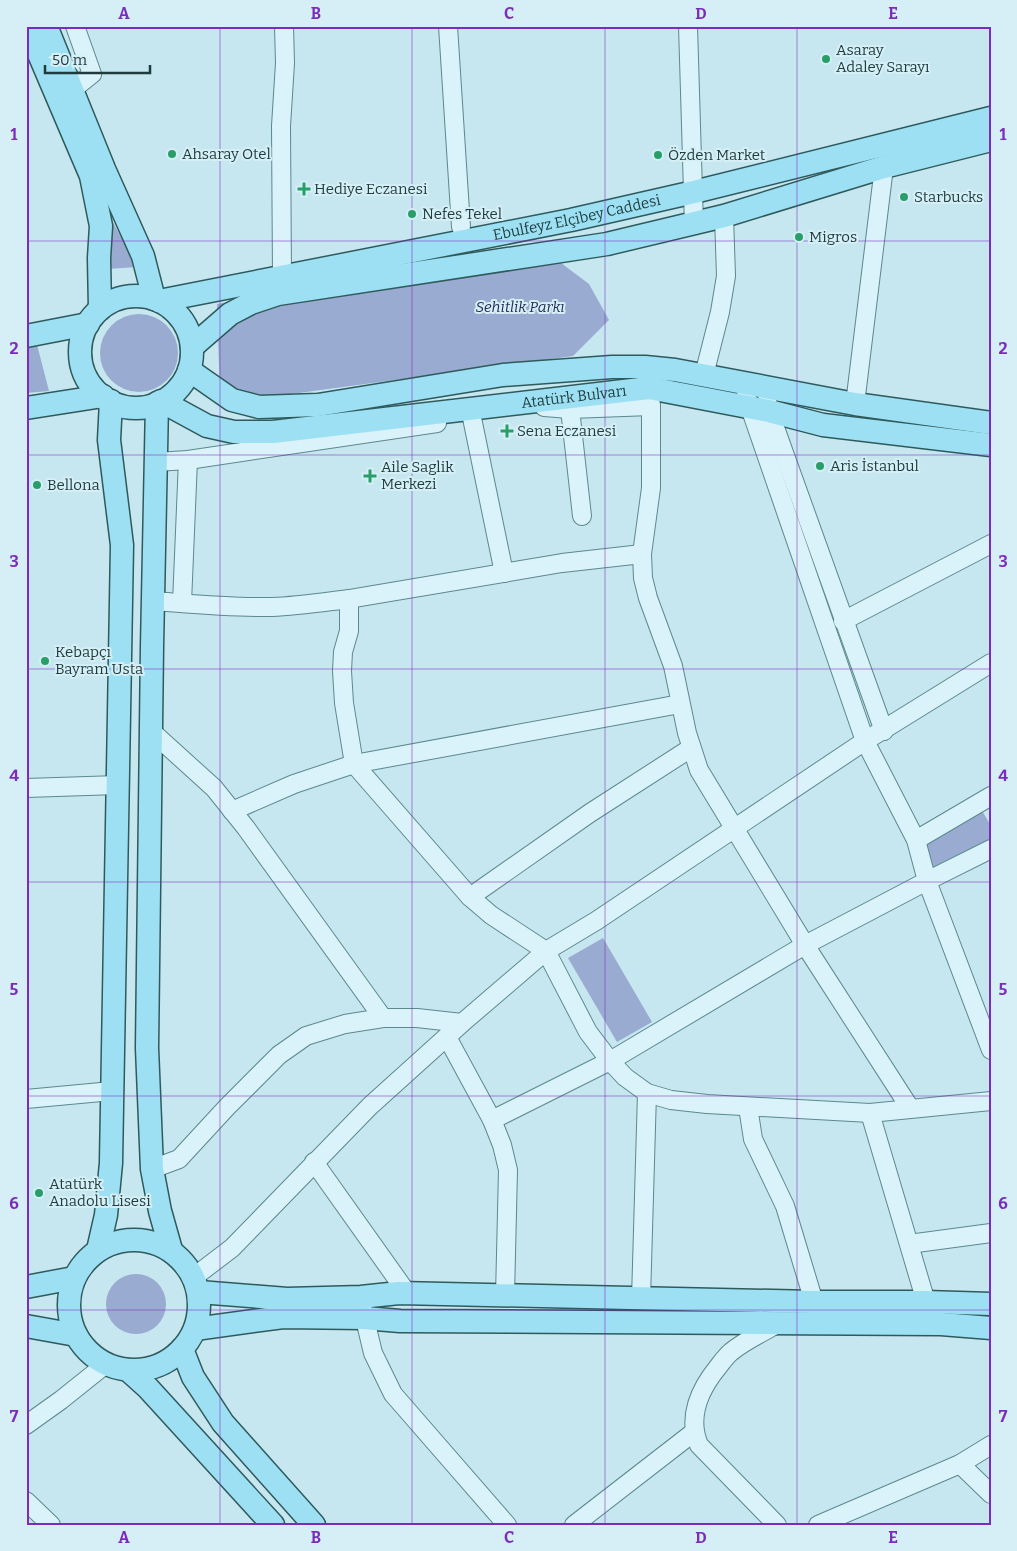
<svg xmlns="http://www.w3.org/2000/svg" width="1017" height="1551" viewBox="0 0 1017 1551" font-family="Bitter,serif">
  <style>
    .green { fill: #99abd0 }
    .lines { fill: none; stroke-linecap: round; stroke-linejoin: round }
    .minor-casing { stroke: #5b898d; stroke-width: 20 }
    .major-casing { stroke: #2f5a5b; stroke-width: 25 }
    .minor { stroke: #daf2fa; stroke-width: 18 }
    .major { stroke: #9de0f4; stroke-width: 22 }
    .grid { fill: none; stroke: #7b2cbf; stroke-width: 1; stroke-opacity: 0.55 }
    .poi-dot { fill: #289f68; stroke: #d6eff7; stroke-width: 2 }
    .labels { text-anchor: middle; stroke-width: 4; stroke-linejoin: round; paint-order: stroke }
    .poi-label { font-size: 15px; fill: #1f3c3d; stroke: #d6eff7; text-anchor: start }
    .street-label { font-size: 15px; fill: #1f3c3d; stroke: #d6eff7 }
    .park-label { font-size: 15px; font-style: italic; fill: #252f5a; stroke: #d6eff7 }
    .neatline { fill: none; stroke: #7b2cbf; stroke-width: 2 }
    .grid-label { font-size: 16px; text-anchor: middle; font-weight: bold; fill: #7b2cbf }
  </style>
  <rect width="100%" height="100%" fill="#c6e6f0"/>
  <g class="green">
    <path d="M109 215 137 267 107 269Z"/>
    <path d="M519 250 549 254 589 284 609 320 573 356 254 399 220 396 217 304Z"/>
    <circle cx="139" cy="353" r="39"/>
    <path d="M35 337 49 391 26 393V340Z"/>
    <path d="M981 809 991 826V842L932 871 924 842Z"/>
    <path d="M603 938 652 1022 617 1042 568 958Z"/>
    <circle cx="136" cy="1304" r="30"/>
  </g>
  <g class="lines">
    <g class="minor-casing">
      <g id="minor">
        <path d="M448 26 461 227"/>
        <path d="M688 26 694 225"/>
        <path d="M72 90 92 74 75 26"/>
        <path d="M282 277 281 126 285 63 284 26"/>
        <path d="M704 375 720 312 726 276 724 216"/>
        <path d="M647 376 651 406V488L642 554 643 578 648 598 673 666 687 733 699 770 805 945 910 1108"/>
        <path d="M746 396 865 741 916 840 927 881 991 1050"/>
        <path d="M767 401 769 411 884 731"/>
        <path d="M855 404 884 167"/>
        <path d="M544 407 570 409 651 406"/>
        <path d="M570 409 582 516"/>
        <path d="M472 418 504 573"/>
        <path d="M156 462 188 460 437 423"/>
        <path d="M349 599V631L343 652 342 671 344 703 354 764 470 897 491 915 546 951 588 1032 610 1061 625 1077 647 1093 671 1100 707 1104 870 1113 991 1101"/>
        <path d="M153 601C193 604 232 608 272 607 298 606 324 602 349 599L562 563 642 554"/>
        <path d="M182 603 188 460"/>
        <path d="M843 621 991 544"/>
        <path d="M151 731 214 788 246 828 383 1018H417L462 1023"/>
        <path d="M26 788 118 785"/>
        <path d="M232 811 294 784 354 764 680 704"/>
        <path d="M916 840 991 796"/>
        <path d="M470 897 590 813 691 748"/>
        <path d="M447 1037 492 1120 502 1145 508 1170 505 1296"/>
        <path d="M26 1099 112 1091"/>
        <path d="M748 1107 753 1139 785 1206 814 1302"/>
        <path d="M870 1113 926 1302"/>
        <path d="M492 1120 610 1061 805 945 927 881 991 849"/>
        <path d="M314 1162 407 1293"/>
        <path d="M152 1169 179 1159 227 1107 279 1055 306 1036 345 1024 383 1018"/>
        <path d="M909 1244 991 1233"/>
        <path d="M194 1277 232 1248 370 1106 462 1023 546 951 596 921 865 741 991 663"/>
        <path d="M641 1299 647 1093"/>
        <path d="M362 1307 373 1353 393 1394 507 1525"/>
        <path d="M777 1324C762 1333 744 1341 731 1352 726 1356 722 1362 718 1367 700 1389 687 1417 699 1445L777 1525"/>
        <path d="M26 1425 61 1400 106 1364"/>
        <path d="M960 1464 991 1494"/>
        <path d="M26 1501 51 1525"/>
        <path d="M574 1525 694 1432"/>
        <path d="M818 1525 960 1464 991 1445"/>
      </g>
    </g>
    <g class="major-casing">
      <g id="major">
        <path d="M27 26 91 176 101 226 99 258 100 309"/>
        <path d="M46 26 104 169 143 256 154 299"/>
        <circle cx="136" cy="352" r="56"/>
        <path id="s1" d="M159 301 571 220 694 192 991 118"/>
        <path d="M26 336 88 324"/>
        <path d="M192 347 230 314 251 303 278 294 607 244 724 216 884 167 991 140"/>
        <path d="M189 370 232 400 259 407 318 405 503 375 612 367H645L675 370 855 404 991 423"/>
        <path id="s2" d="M161 401 207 426 234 432H273L649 388 769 411 823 425 991 445"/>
        <path d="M157 403 152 647 147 1048 152 1169 160 1211 171 1250"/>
        <path d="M26 408 103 396"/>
        <circle cx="134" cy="1305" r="65"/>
        <path d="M98 1250 106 1215 111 1163 122 545 109 440 111 401"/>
        <path d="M26 1287 74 1278"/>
        <path d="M199 1292 287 1299 361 1297 399 1293 814 1302H926L991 1304"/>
        <path d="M26 1326 76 1335"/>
        <path d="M195 1329 283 1317 364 1318 400 1321 941 1324 991 1328"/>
        <path d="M182 1349 193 1377 223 1423 314 1525"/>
        <path d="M128 1370 148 1388 273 1525"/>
      </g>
    </g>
    <use href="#minor" class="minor"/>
    <use href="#major" class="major"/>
  </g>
  <path class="grid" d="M220 26V1525M412 26V1525M605 26V1525M797 26V1525M26 241H991M26 455H991M26 669H991M26 882H991M26 1096H991M26 1310H991"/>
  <g class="poi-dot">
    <circle cx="826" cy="59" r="5"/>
    <circle cx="172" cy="154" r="5"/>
    <circle cx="658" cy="155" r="5"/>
    <path d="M301.5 181.5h5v5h5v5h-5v5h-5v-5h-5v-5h5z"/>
    <circle cx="904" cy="197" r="5"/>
    <circle cx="412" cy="214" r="5"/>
    <circle cx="799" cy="237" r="5"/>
    <path d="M504.5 423.5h5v5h5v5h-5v5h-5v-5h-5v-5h5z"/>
    <circle cx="820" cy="466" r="5"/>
    <path d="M367.5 468.5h5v5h5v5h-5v5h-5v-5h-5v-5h5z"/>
    <circle cx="37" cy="485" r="5"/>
    <circle cx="45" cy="661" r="5"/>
    <circle cx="39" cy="1193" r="5"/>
  </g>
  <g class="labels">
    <g class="poi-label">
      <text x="836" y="55">Asaray<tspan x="836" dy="17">Adaley Sarayı</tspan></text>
      <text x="182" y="159">Ahsaray Otel</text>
      <text x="668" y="160">Özden Market</text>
      <text x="314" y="194">Hediye Eczanesi</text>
      <text x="914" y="202">Starbucks</text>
      <text x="422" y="219">Nefes Tekel</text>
      <text x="809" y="242">Migros</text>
      <text x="517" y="436">Sena Eczanesi</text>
      <text x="830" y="471">Aris İstanbul</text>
      <text x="381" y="472">Aile Saglik<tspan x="381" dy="17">Merkezi</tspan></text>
      <text x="47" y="490">Bellona</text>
      <text x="55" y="657">Kebapçı<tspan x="55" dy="17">Bayram Usta</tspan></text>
      <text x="49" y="1189">Atatürk<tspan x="49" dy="17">Anadolu Lisesi</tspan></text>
    </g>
    <g class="street-label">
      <text dy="5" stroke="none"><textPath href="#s1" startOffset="426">Ebulfeyz Elçibey Caddesi</textPath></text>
      <text dy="5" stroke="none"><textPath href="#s2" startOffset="422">Atatürk Bulvarı</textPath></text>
    </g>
    <g class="park-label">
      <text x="520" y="312">Sehitlik Parkı</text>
    </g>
  </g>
  <rect width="1017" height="1551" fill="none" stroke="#d6eff7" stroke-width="55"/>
  <path d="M45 65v8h105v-8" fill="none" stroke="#1f3c3d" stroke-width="2.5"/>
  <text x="52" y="65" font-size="15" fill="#1f3c3d" stroke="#d6eff7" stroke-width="4" paint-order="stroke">50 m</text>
  <rect x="28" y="28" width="962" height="1496" class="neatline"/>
  <g class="grid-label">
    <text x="124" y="19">A</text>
    <text x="316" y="19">B</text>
    <text x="509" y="19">C</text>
    <text x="701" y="19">D</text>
    <text x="893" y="19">E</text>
    <text x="14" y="140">1</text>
    <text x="1003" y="140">1</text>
    <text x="14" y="354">2</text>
    <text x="1003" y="354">2</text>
    <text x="14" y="567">3</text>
    <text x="1003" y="567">3</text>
    <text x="14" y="781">4</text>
    <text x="1003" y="781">4</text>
    <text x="14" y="995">5</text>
    <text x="1003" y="995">5</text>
    <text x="14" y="1209">6</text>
    <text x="1003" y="1209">6</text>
    <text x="14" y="1422">7</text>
    <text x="1003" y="1422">7</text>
    <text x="124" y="1543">A</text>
    <text x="316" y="1543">B</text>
    <text x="509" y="1543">C</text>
    <text x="701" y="1543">D</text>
    <text x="893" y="1543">E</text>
  </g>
</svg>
